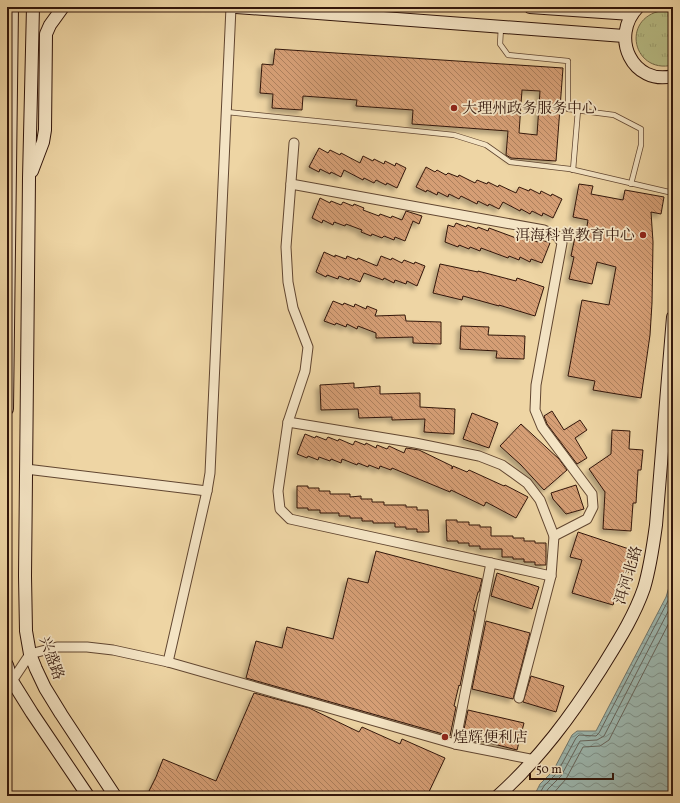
<svg xmlns="http://www.w3.org/2000/svg" width="680" height="803" viewBox="0 0 680 803" font-family="Vollkorn,'Noto Serif SC',serif">
  <style>
    .grass { fill: url(#grass-tufts); stroke: #756a48 }
    .water { fill: url(#water-waves); stroke: #72776d }
    .lines { fill: none; stroke-linecap: round; stroke-linejoin: round }
    .shore { stroke: #67665d; stroke-width: 1 }
    .building { fill: url(#building-back-hatch); stroke: #32160b; fill-rule: evenodd; filter: url(#shadow) }
    .lane-casing { stroke: #614631; stroke-width: 6 }
    .street-casing { stroke: #614631; stroke-width: 11 }
    .secondary-casing { stroke: #32160b; stroke-width: 14 }
    .lane { stroke: #f4e4c4; stroke-width: 4.5 }
    .street { stroke: #f4e4c4; stroke-width: 9 }
    .secondary { stroke: #f4e4c4; stroke-width: 12 }
    .poi-dot { fill: #8f2418; stroke: #f4e4c4; stroke-width: 1.5 }
    .labels { text-anchor: middle; stroke-width: 3.5; stroke-linejoin: round; paint-order: stroke }
    .poi-label { font-size: 15px; fill: #32160b; stroke: #f4e4c4; text-anchor: start }
    .street-label { font-size: 15px; fill: #32160b; stroke: #f4e4c4 }
  </style>
  <defs>
    <pattern id="grass-tufts" width="24" height="20" patternUnits="userSpaceOnUse"><rect width="24" height="20" fill="#b8bd86"/><path d="M3 7l-1-3M5 7V3M7 7l1-3M15 17l-1-3M17 17v-4M19 17l1-3" fill="none" stroke="#9fa272"/></pattern>
    <pattern id="water-waves" width="16" height="10" patternUnits="userSpaceOnUse"><rect width="16" height="10" fill="#9cb7af"/><path d="M0 5q4-4 8 0t8 0" fill="none" stroke="#80948d"/></pattern>
    <pattern id="building-back-hatch" width="6" height="6" patternUnits="userSpaceOnUse"><rect width="6" height="6" fill="#d59e74"/><path d="M-1 5l2 2M0 0l6 6M5-1l2 2" fill="none" stroke="#ad805d"/></pattern>
    <filter id="shadow"><feDropShadow dx="-3.5" dy="3.5" stdDeviation="2" flood-color="#0004"/></filter>
  </defs>
  <rect width="100%" height="100%" fill="#eed5a4"/>
  <filter id="stains"><feTurbulence type="fractalNoise" baseFrequency=".005" numOctaves="4"/><feColorMatrix values="0 0 0 0 .2 0 0 0 0 .09 0 0 0 0 .02 0 0 0 .5 -.17"/></filter>
  <radialGradient id="worn" r=".72"><stop offset=".6" stop-color="#630" stop-opacity="0"/><stop offset="1" stop-color="#630" stop-opacity=".3"/></radialGradient>
  <path class="grass" d="M666 10 673 12V65C632 75 619 15 666 10Z"/>
  <path class="water" d="M673 574V796H534L540 784 553 771 572 735 577 731H596L666 597Z"/>
  <g class="lines">
    <g class="shore">
      <path d="M538 796 544 786 557 773 576 738 579 735 596 736 599 733 669 599 673 587"/>
      <path d="M544 796 548 789 561 776 580 741 597 740 604 736 673 602"/>
      <path d="M551 796 566 779 583 747 600 746 609 740 673 615"/>
    </g>
  </g>
  <g class="building">
    <path d="M275 49 563 68 556 161 511 158 506 155 508 131 412 124 413 110 356 106 357 100 303 96 302 110 272 108 273 94 260 93 262 64 273 65ZM522 90 540 91 537 135 519 133Z"/>
    <path d="M319 148 328 153 330 150 340 155 341 153 360 163 363 156 373 161 374 159 384 164 385 161 395 166 396 163 406 168 397 188 387 183 386 185 376 180 374 183 364 178 363 180 344 170 341 177 331 172 330 174 320 169 319 172 309 167Z"/>
    <path d="M426 167 435 172 437 170 446 175 448 173 458 177 459 175 475 183 477 180 487 184 488 182 498 187 499 185 516 193 519 187 529 191 530 189 540 194 541 191 551 196 552 194 562 199 553 218 543 213 542 216 532 211 530 214 521 209 520 211 503 202 499 209 489 204 488 206 478 201 477 204 461 196 459 199 449 194 448 197 438 192 437 195 427 190 426 192 416 187Z"/>
    <path d="M579 184 593 186 591 194 623 200 625 190 664 197 661 214 651 212 653 242 652 303 650 335 641 398 593 390 595 381 568 376 582 300 609 305 616 267 597 262 592 284 569 279 574 257 571 256 575 237 585 239 588 220 573 217Z"/>
    <path d="M320 198 330 203 331 201 341 205 343 202 353 206 354 204 364 208 363 210 379 216 380 214 391 218 392 216 402 220 406 211 422 216 419 224 413 221 405 241 395 237 394 240 384 236 382 238 372 234 371 236 361 232 362 230 346 224 345 226 334 222 333 225 323 220 322 223 312 218Z"/>
    <path d="M456 223 466 227 467 225 477 229 478 227 488 231 489 228 516 238 517 236 527 240 528 238 538 242 539 239 550 243 542 263 531 259 530 262 520 257 519 260 509 256 508 258 481 248 480 251 470 247 469 249 459 245 458 247 445 242 448 225 454 227Z"/>
    <path d="M324 252 335 257V255L346 259 347 256 357 260 358 258 377 266 381 256 391 260 392 258 402 263 404 260 414 264 415 262 425 266 417 286 407 281 406 284 395 280 394 283 384 278 383 280 364 273 360 282 350 278 349 280 339 276 338 279 327 275 326 277 316 272Z"/>
    <path d="M440 264 478 272V271L516 281 517 278 544 287 535 316 499 305V306L463 296 462 300 433 293Z"/>
    <path d="M333 301 343 305 344 303 354 307 355 304 366 309 367 306 377 310 375 316 405 315 406 321 441 322V344L413 343V337L376 338V333L358 326 357 329 347 324 346 327 336 323 335 325 324 321Z"/>
    <path d="M461 326 489 327 488 335 525 336 524 359 496 358 497 351 460 349Z"/>
    <path d="M354 383V388L380 386V394L420 393V407L455 409 454 434 424 432 425 419 392 420V417L359 418 358 409 321 410 320 385Z"/>
    <path d="M552 411 564 430 580 420 587 430 575 438 587 458 577 464 547 424 544 416Z"/>
    <path d="M472 413 498 423 489 448 463 439Z"/>
    <path d="M521 424 559 459 567 470 544 490 521 465 500 446Z"/>
    <path d="M612 430 630 431 629 449 643 450 641 470H638L636 503H633L631 531 603 529 605 492 589 469 611 454Z"/>
    <path d="M305 434 315 438 316 436 326 440 328 437 338 441 339 439 353 445 355 441 365 445 366 443 376 448 377 445 387 449 389 446 404 453 406 448 419 450 452 466V469L453 466 467 472 469 470 504 486 505 485 528 497 516 518 486 502 484 506 451 490 450 492 392 468 391 470 380 466 379 469 369 465 368 467 358 463 357 465 342 459 341 463 331 459 330 461 319 457 318 460 308 456 307 458 297 454Z"/>
    <path d="M576 485 584 509 566 514 553 499 551 493Z"/>
    <path d="M297 486H308V488H319V491H330V494H350V497L361 496V499H372V502H384V505H406V507H417V510H428L429 532H417V529H406V527H395V523H373V521H362V518H350V516H339V513H320V510H308V508H297Z"/>
    <path d="M446 520H457V522H469V525H480V527H491V536H513V538H524V541H535V543H546V565H535V562H524V559H513V557H502V549H480V546H469V543H458V541H447Z"/>
    <path d="M578 532 635 551 628 573 624 572 613 605 572 593 582 560 570 557Z"/>
    <path d="M376 551 482 579 479 592H478L473 611H475L460 686 459 685 454 706 456 707 450 736 246 678 256 641 282 648 287 627 333 639 348 578 368 583Z"/>
    <path d="M497 573 539 587 532 609 491 596Z"/>
    <path d="M486 621 530 633 513 699 472 689Z"/>
    <path d="M531 676 564 686 556 712 523 702Z"/>
    <path d="M254 693 309 708 359 732 362 727 400 744 402 739 445 758 427 796H153L149 791 156 777 163 759 216 781Z"/>
    <path d="M468 710 524 723 517 750 478 740V742L462 739Z"/>
  </g>
  <g class="lines">
    <g class="lane-casing">
      <g id="lane">
        <path d="M501 27 500 44 508 55 568 61V109L614 115 641 129V145L631 184"/>
        <path d="M227 112 454 135 486 145 510 162 570 169 673 193"/>
        <path d="M573 170 578 110"/>
      </g>
    </g>
    <g class="street-casing">
      <g id="street">
        <path d="M294 143 286 247 288 282 293 308 308 347 305 371 288 422 278 491 280 509 290 519 551 576"/>
        <path d="M291 184 544 230 557 236 562 243 536 385 535 410 542 427 592 494 593 507 587 519 554 536"/>
        <path d="M288 422 415 443 479 456 502 465 527 483 540 500 554 536 551 576 519 698"/>
        <path d="M26 469 207 491"/>
        <path d="M168 662 207 491 210 473 231 7"/>
        <path d="M8 683 12 681 30 654 57 647H87L113 650 168 662 455 744 535 760"/>
        <path d="M455 744 491 563"/>
      </g>
    </g>
    <g class="secondary-casing">
      <g id="secondary">
        <path d="M33 7 29 178 25 576 26 631 30 654 36 669 45 688 61 714 115 796"/>
        <path d="M236 7 624 36"/>
        <path d="M530 7 631 14"/>
        <path d="M638 7C609 37 633 86 673 76"/>
        <path d="M32 171 43 142 45 130 46 34 50 25 63 7"/>
        <path d="M7 409 12 7"/>
        <path d="M7 665 12 681 32 713 88 796"/>
        <path d="M498 796C540 758 571 716 601 669 617 643 634 617 644 588 650 568 653 547 656 525L673 317"/>
      </g>
    </g>
    <use href="#lane" class="lane"/>
    <use href="#street" class="street"/>
    <use href="#secondary" class="secondary"/>
  </g>
  <g class="poi-dot">
    <circle cx="454" cy="108" r="4"/>
    <circle cx="643" cy="235" r="4"/>
    <circle cx="445" cy="737" r="4"/>
  </g>
  <g class="labels">
    <g class="poi-label">
      <text x="462" y="113">大理州政务服务中心</text>
      <text x="635" y="240" text-anchor="end">洱海科普教育中心</text>
      <text x="453" y="742">煌辉便利店</text>
    </g>
    <g class="street-label">
      <text transform="translate(628 575) rotate(-73)" y="5">洱河北路</text>
      <text transform="translate(52 658) rotate(70)" y="5">兴盛路</text>
    </g>
  </g>
  <rect width="680" height="803" fill="none" stroke="#eed5a4" stroke-width="24"/>
  <rect x="8" y="8" width="664" height="787" fill="none" stroke="#32160b" stroke-width="2"/>
  <rect x="12" y="12" width="656" height="779" fill="none" stroke="#32160b"/>
  <path d="M530 773v6h83v-6" fill="none" stroke="#32160b" stroke-width="2"/>
  <text x="536" y="773" font-size="12" fill="#32160b" stroke="#f4e4c4" stroke-width="3" paint-order="stroke">50 m</text>
  <rect width="100%" height="100%" filter="url(#stains)"/>
  <rect width="100%" height="100%" fill="url(#worn)"/>
</svg>
